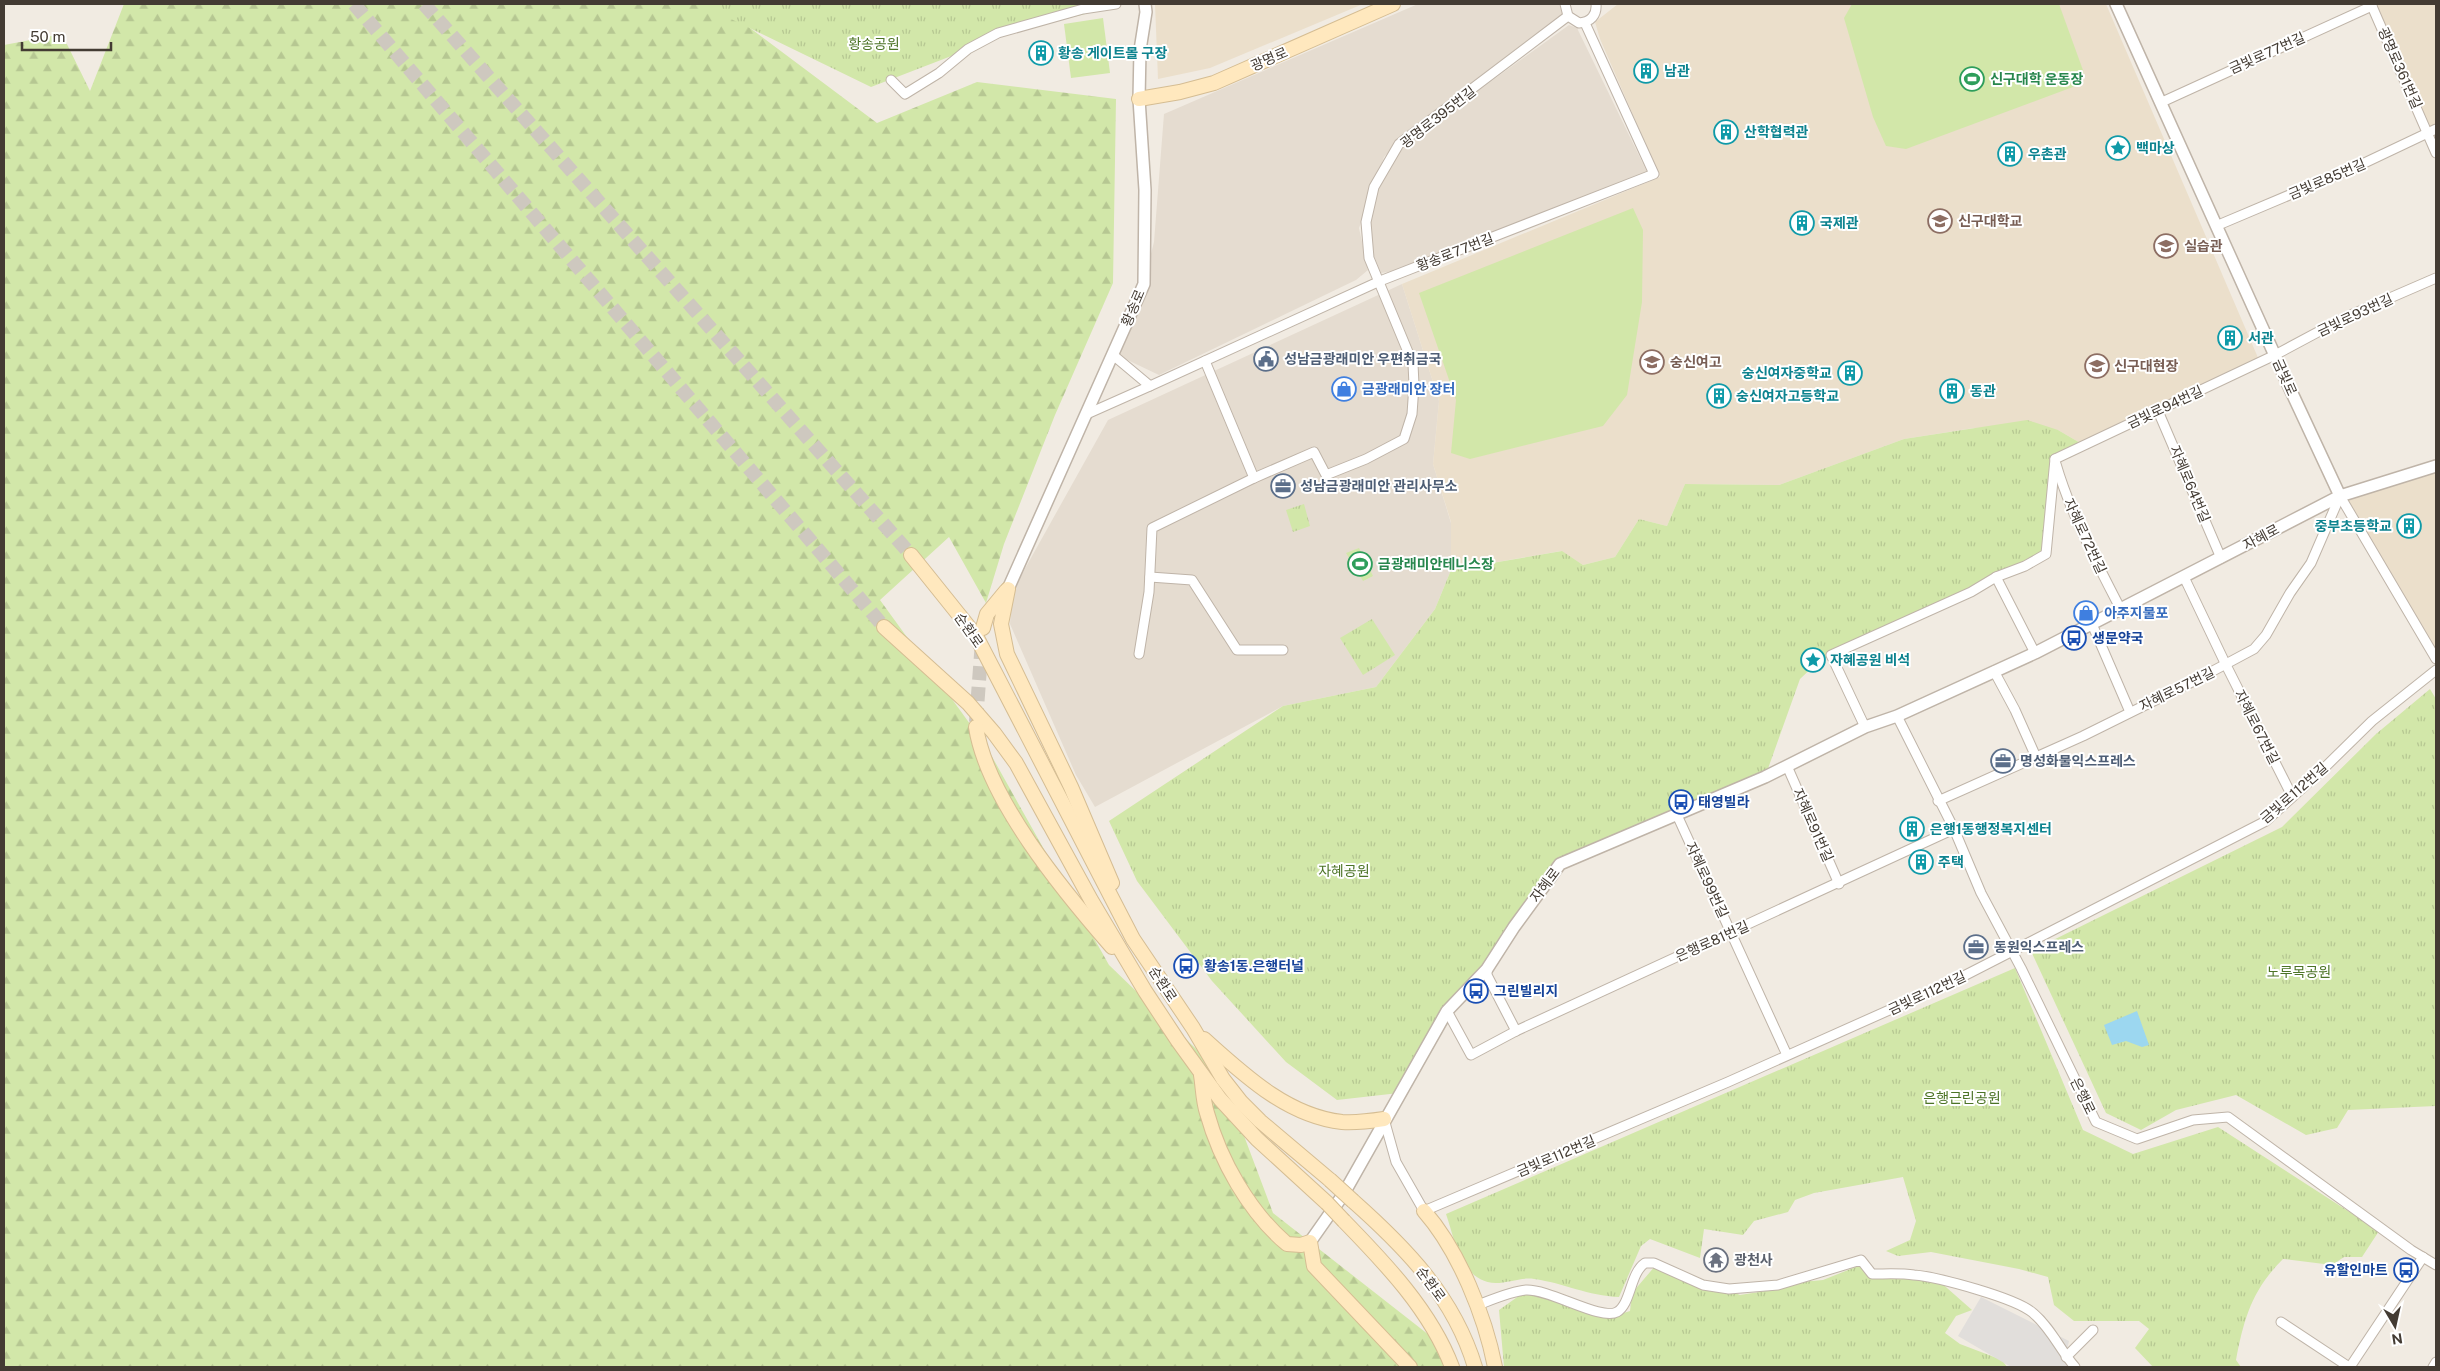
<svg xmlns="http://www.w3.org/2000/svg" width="2440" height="1371" viewBox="0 0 2440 1371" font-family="'Public Sans','Noto Sans KR',sans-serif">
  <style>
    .residential { fill: #e5dcd0 }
    .education { fill: #ebdfcb }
    .grass { fill: #d2e7a9 }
    .forest { fill: url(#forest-firs) }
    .park { fill: url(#park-tufts) }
    .parking { fill: #e1dedb }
    .water { fill: #9cd7f0 }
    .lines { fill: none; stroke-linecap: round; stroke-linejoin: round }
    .secondary-tunnel { stroke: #cec8bf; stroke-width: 14; stroke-dasharray: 14 7; stroke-linecap: butt }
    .minor-casing { stroke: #bfb4a8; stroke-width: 11 }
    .tertiary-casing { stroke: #bfb4a8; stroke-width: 14 }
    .secondary-casing { stroke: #d5bd93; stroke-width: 16 }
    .minor { stroke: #fff; stroke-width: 9 }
    .tertiary { stroke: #fff; stroke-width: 11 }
    .secondary { stroke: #ffe8be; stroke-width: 14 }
    .secondary-bridge-casing { stroke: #d5bd93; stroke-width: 16; stroke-linecap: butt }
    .secondary-bridge { stroke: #ffe8be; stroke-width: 14 }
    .labels { text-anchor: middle; stroke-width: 4; stroke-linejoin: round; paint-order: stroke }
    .park-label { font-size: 14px; fill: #4c7426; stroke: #fff }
    .culture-label { font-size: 14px; font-weight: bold; fill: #0d838f; stroke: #fff; text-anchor: start }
    .street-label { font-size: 14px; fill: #433b33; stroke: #fff }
    .leisure-label { font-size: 14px; font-weight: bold; fill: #27864d; stroke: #fff; text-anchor: start }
    .education-label { font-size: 14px; font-weight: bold; fill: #785e54; stroke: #fff; text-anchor: start }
    .service-label { font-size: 14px; font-weight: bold; fill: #4e5e75; stroke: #fff; text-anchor: start }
    .shop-label { font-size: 14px; font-weight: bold; fill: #366cbe; stroke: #fff; text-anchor: start }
    .transit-label { font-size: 14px; font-weight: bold; fill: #164399; stroke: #fff; text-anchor: start }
    .worship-label { font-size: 14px; font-weight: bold; fill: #5b616d; stroke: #fff; text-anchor: start }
  </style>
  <defs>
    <pattern id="forest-firs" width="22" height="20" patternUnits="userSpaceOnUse" patternTransform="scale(1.25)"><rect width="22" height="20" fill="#d2e7a9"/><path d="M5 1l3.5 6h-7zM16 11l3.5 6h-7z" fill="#b6c792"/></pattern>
    <pattern id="park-tufts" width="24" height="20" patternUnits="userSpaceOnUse" patternTransform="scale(1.25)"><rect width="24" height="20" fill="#d2e7a9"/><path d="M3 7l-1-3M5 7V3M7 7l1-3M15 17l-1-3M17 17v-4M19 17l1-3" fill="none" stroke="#b6c792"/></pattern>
  </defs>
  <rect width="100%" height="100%" fill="#f1ebe2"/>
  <g class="residential">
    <path d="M1418 4H1559L1563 14 1411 128 1384 157 1359 228 1368 270 1356 280 1159 375 1119 356 1133 325 1154 242 1164 114Z"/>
    <path d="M1569 25 1577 28 1647 172 1463 246 1394 271 1381 273 1374 256 1370 222 1378 187 1403 145Z"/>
    <path d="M1402 284 1439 401 1433 464 1451 523V570L1435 609 1376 687 1283 706 1095 807 1076 775 1010 624 1012 592 1108 420Z"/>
  </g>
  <g class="education">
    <path d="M1155 4H1363L1210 68 1158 79Z"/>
    <path d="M1618 4H2106L2259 360 2082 444 2058 430 1974 428 1904 439 1779 485 1685 484 1667 526 1639 519 1615 557 1583 565 1561 551 1451 570V522L1433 464 1439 401 1402 284 1660 177 1600 39 1595 22Z"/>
    <path d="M2369 4H2436V130L2428 133Z"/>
    <path d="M2436 459V659L2340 496Z"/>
  </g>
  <g class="grass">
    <path d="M1852 4H2059L2084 73 2081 84 1906 149 1886 146 1873 117 1844 18Z"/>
    <path d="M1103 18 1110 73 1071 78 1064 24Z"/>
    <path d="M1633 208 1643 230 1642 302 1627 395 1603 426 1470 459 1451 453 1456 400 1419 293Z"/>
    <path d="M1359 548 1373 576 1363 581 1346 553Z"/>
  </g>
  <path class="forest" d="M124 4H718L877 123 977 82 1116 99 1113 283 1055 415 1004 544 986 603 949 537 880 600 986 746 1109 965 1220 1072 1273 1213 1429 1335 1446 1367H4V45L62 34 90 91Z"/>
  <g class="park">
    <path d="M700 4H1124L1011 33 871 87Z"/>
    <path d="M2027 420 2058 430 2082 444 2053 457 2046 554 1819 661 1800 679 1765 777 1560 864 1514 927 1447 1011 1399 1093 1337 1100 1286 1062 1212 981 1137 881 1109 821 1283 706 1376 687 1435 609 1451 570 1562 551 1583 565 1615 557 1639 519 1667 526 1685 484 1779 485 1904 439Z"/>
    <path d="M1304 504 1310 526 1293 532 1286 510Z"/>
    <path d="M1372 619 1395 655 1363 675 1340 638Z"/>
    <path d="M2430 689 2436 699V1106L2348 1110 2337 1128 2306 1135 2236 1095 2176 1110 2141 1130 2106 1113 2031 951 2282 827 2376 734Z"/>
    <path d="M2015 968 2083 1130 2133 1154 2218 1127 2379 1231 2362 1257H2344L2332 1265 2283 1259C2252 1290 2244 1318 2236 1360L2241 1367H2153L2135 1348 2149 1329 2139 1321H2074L2054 1305 2048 1277 2019 1269 1931 1252 1898 1256 1886 1251 1910 1240 1916 1221 1903 1177 1814 1193 1795 1200 1788 1212 1754 1221 1743 1235 1704 1229 1700 1258 1650 1239 1641 1246 1619 1297C1588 1296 1564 1283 1534 1279 1522 1277 1508 1283 1496 1283 1461 1282 1455 1240 1446 1214Z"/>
    <path d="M1868 1262 1875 1273H1930L1972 1310 1956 1316 1945 1333 1960 1344 2002 1360 2007 1367H1504L1499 1310 1523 1293 1552 1295 1614 1316 1630 1311 1632 1293 1656 1265 1702 1279 1740 1295 1765 1291 1779 1284 1823 1280Z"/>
  </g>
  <path class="parking" d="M1981 1297 2069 1341 2065 1359 2074 1367H2011L1958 1336Z"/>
  <path class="water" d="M2137 1011 2149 1045 2142 1047 2126 1041 2112 1045 2104 1025Z"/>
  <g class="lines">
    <g class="secondary-tunnel">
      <path d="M354 4 884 627"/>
      <path d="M424 4 911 555"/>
      <path d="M976 722 982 641"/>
    </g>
    <g class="minor-casing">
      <g id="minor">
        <path d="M1565 4 1568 16 1579 23C1591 22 1597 15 1596 4"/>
        <path d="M2371 4 2436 153"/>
        <path d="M891 80 905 94 939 73 968 49 998 33 1083 9 1116 4"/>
        <path d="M2162 102 2372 6"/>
        <path d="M2216 226 2358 166 2436 129"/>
        <path d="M1113 355 1150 386 1380 281 1654 174 1585 23"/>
        <path d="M1205 361 1254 478"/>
        <path d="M2158 411 2221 558"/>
        <path d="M1087 414 1150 386"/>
        <path d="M2055 459 2275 355 2346 317 2436 278"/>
        <path d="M2056 464C2071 515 2097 563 2121 610"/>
        <path d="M2340 496 2436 659"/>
        <path d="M1150 577 1192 580 1237 650H1283"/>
        <path d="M1996 577 2035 653"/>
        <path d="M2184 577 2226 665 2292 796"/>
        <path d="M2092 624 2130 712"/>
        <path d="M1139 654 1149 592 1152 528 1254 478 1314 452 1326 475 1366 459 1404 439 1412 414 1414 385 1413 364 1369 258 1366 222 1374 187 1399 144 1568 16"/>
        <path d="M1994 671 2015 710 2036 757"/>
        <path d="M1897 716 1954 829 1981 893 2021 968 2096 1122 2137 1139 2193 1120 2228 1117 2411 1250 2436 1265"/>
        <path d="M1865 727 1831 655 1971 592 1996 577 2025 566 2046 554 2055 459"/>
        <path d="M1787 766 1839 884"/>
        <path d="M1938 801 2083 736 2196 680 2254 649 2266 635 2290 593 2311 563 2340 496"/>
        <path d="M1677 815 1787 1055"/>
        <path d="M1487 969V975L1516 1031"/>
        <path d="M1447 1011 1471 1055 1516 1031 1954 829"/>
        <path d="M1384 1119 1396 1162 1424 1211 1728 1082 1952 982 2266 821 2318 774 2372 721 2436 670"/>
        <path d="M1478 1305C1491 1300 1512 1291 1526 1290 1550 1289 1601 1321 1617 1312 1631 1304 1630 1273 1645 1263H1654L1703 1285 1729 1289 1778 1285 1861 1260 1872 1274C1886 1274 1901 1273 1914 1275 1938 1277 2016 1298 2033 1313 2051 1328 2060 1350 2075 1367"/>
        <path d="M2281 1322 2349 1367"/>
        <path d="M2066 1357 2093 1330"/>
        <path d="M2350 1367 2423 1257"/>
        <path d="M2433 1367 2436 1362"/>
      </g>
    </g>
    <g class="tertiary-casing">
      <g id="tertiary">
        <path d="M2116 4 2291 391 2340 496"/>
        <path d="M1008 589 1144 284 1145 190 1139 99 1140 50 1146 12 1145 4"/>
        <path d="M1310 1242 1343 1195 1447 1011 1487 969 1514 927 1560 864 1765 777 1865 727 1897 716 2035 653 2340 496 2436 466"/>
      </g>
    </g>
    <g class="secondary-casing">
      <g id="secondary">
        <path d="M1139 99 1180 92 1214 83 1393 4"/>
        <path d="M911 555 976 636 1133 939 1193 1028 1223 1079 1241 1102 1260 1121 1330 1180"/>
        <path d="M1008 589 1001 624 1007 654 1071 787 1112 883"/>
        <path d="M884 627 968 703 994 733 1016 763 1091 900 1145 991 1178 1041 1220 1099 1257 1139 1327 1203"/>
        <path d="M983 628 987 614 1006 591"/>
        <path d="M976 727C987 799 1064 892 1112 947"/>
        <path d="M1204 1039C1243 1074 1287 1116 1342 1122 1356 1123 1371 1121 1384 1119"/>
        <path d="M1201 1075C1203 1087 1203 1101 1207 1113 1220 1160 1249 1212 1287 1244L1301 1245 1310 1242 1314 1266 1410 1367"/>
        <path d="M1353 1201C1406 1248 1454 1297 1475 1367"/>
        <path d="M1424 1211C1459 1251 1485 1316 1495 1367"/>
        <path d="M1344 1221C1385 1263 1431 1311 1452 1367"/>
      </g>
    </g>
    <use href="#minor" class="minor"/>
    <use href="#tertiary" class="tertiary"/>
    <use href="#secondary" class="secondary"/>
    <g class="secondary-bridge-casing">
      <g id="secondary-bridge">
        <path d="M1330 1180 1353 1201"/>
        <path d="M1327 1203 1344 1221"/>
      </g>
    </g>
    <use href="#secondary-bridge" class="secondary-bridge"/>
  </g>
  <defs>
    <g id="building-ring" transform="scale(1.25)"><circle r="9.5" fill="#fff" stroke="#0f9aa8" stroke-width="1.5"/><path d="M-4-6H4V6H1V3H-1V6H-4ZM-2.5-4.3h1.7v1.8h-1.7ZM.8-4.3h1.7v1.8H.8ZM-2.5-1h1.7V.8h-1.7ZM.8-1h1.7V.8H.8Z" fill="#0f9aa8"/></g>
    <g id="stadium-ring" transform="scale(1.25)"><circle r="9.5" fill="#fff" stroke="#2e9e5b" stroke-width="1.5"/><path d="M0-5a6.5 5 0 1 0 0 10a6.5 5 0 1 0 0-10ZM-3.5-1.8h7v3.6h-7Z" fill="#2e9e5b"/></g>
    <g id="sight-ring" transform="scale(1.25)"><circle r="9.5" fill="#fff" stroke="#0f9aa8" stroke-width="1.5"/><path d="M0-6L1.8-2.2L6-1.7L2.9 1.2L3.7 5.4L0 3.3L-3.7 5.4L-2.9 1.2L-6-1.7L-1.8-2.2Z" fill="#0f9aa8"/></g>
    <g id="university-ring" transform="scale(1.25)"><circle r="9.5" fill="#fff" stroke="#8d6e63" stroke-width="1.5"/><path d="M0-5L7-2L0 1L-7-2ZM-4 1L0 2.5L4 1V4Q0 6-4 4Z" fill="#8d6e63"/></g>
    <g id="civic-ring" transform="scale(1.25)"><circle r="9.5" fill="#fff" stroke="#5c6f8a" stroke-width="1.5"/><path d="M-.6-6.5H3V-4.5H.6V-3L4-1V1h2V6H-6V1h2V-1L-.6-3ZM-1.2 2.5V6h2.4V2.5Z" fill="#5c6f8a"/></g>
    <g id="school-ring" transform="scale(1.25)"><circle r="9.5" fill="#fff" stroke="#8d6e63" stroke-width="1.5"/><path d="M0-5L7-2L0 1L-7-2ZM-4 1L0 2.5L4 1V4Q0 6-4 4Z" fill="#8d6e63"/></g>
    <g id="shop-ring" transform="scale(1.25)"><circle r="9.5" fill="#fff" stroke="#3f7fe0" stroke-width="1.5"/><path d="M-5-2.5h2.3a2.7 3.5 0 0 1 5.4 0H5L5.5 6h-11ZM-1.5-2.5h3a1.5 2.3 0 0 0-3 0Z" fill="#3f7fe0"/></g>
    <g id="office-ring" transform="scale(1.25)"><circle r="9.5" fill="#fff" stroke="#5c6f8a" stroke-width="1.5"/><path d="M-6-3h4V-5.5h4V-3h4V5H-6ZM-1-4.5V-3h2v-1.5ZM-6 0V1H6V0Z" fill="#5c6f8a"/></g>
    <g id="bus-ring" transform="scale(1.25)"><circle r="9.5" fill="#fff" stroke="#1a4fb4" stroke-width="1.5"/><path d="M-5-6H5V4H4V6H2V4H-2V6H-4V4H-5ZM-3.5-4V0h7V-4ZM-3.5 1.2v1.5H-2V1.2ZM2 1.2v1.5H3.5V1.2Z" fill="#1a4fb4"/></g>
    <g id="temple-ring" transform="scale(1.25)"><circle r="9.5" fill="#fff" stroke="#6b7280" stroke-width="1.5"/><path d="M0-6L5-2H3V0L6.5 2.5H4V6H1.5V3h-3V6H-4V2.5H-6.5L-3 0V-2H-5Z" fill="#6b7280"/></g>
  </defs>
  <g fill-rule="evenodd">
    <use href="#building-ring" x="1041" y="53"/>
    <use href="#building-ring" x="1646" y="71"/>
    <use href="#stadium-ring" x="1972" y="79"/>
    <use href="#building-ring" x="1726" y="132"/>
    <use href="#sight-ring" x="2118" y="148"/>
    <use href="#building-ring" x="2010" y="154"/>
    <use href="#university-ring" x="1940" y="221"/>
    <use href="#building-ring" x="1802" y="223"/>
    <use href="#university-ring" x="2166" y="246"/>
    <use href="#building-ring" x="2230" y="338"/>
    <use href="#civic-ring" x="1266" y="359"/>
    <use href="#school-ring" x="1652" y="362"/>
    <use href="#school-ring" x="2097" y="366"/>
    <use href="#building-ring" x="1850" y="373"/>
    <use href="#shop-ring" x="1344" y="389"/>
    <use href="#building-ring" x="1952" y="391"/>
    <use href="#building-ring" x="1719" y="396"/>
    <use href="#office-ring" x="1283" y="486"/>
    <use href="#building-ring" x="2409" y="526"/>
    <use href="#stadium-ring" x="1360" y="564"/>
    <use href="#shop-ring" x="2086" y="613"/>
    <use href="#bus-ring" x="2074" y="638"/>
    <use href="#sight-ring" x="1813" y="660"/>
    <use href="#office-ring" x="2003" y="761"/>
    <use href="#bus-ring" x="1681" y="802"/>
    <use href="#building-ring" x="1912" y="829"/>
    <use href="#building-ring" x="1921" y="862"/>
    <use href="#office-ring" x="1976" y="947"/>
    <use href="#bus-ring" x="1186" y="966"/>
    <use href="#bus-ring" x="1476" y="991"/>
    <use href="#temple-ring" x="1716" y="1260"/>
    <use href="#bus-ring" x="2406" y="1270"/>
  </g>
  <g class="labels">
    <g class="park-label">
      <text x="874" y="49">황송공원</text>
      <text x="1344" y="876">자혜공원</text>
      <text x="2299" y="977">노루목공원</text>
      <text x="1962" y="1103">은행근린공원</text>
    </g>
    <g class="culture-label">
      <text x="1058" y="58">황송 게이트볼 구장</text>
      <text x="1664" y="76">남관</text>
      <text x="1744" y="137">산학협력관</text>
      <text x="2136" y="153">백마상</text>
      <text x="2028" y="159">우촌관</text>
      <text x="1820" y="228">국제관</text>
      <text x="2248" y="343">서관</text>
      <text x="1832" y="378" text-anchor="end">숭신여자중학교</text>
      <text x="1970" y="396">동관</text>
      <text x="1736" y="401">숭신여자고등학교</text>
      <text x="2392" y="531" text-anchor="end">중부초등학교</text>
      <text x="1830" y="665">자혜공원 비석</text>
      <text x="1930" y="834">은행1동행정복지센터</text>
      <text x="1938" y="867">주택</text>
    </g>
    <g class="street-label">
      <text transform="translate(2267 53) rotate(-24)" y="5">금빛로77번길</text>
      <text transform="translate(1269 59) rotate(-23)" y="5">광명로</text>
      <text transform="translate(2400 68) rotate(66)" y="5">광명로361번길</text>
      <text transform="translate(1438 117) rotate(-38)" y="5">광명로395번길</text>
      <text transform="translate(2327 179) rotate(-23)" y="5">금빛로85번길</text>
      <text transform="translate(1455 252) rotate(-21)" y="5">황송로77번길</text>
      <text transform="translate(1133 308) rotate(-67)" y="5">황송로</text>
      <text transform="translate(2355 315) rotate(-25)" y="5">금빛로93번길</text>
      <text transform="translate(2285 377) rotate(66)" y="5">금빛로</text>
      <text transform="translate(2165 407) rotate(-25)" y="5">금빛로94번길</text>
      <text transform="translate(2190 484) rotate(67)" y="5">자혜로64번길</text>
      <text transform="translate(2085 536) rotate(65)" y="5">자혜로72번길</text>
      <text transform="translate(2261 537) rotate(-28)" y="5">자혜로</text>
      <text transform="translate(969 630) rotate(55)" y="5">순환로</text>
      <text transform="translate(2177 689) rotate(-26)" y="5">자혜로57번길</text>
      <text transform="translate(2257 727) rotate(63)" y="5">자혜로67번길</text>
      <text transform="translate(2294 793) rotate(-41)" y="5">금빛로112번길</text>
      <text transform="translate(1813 825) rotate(66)" y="5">자혜로91번길</text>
      <text transform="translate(1707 880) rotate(65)" y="5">자혜로99번길</text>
      <text transform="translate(1545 885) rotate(-53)" y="5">자혜로</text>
      <text transform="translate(1712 941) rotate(-24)" y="5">은행로81번길</text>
      <text transform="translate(1163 984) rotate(57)" y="5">순환로</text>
      <text transform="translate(1927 993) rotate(-25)" y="5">금빛로112번길</text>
      <text transform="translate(2083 1096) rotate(64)" y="5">은행로</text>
      <text transform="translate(1556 1156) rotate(-23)" y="5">금빛로112번길</text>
      <text transform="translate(1431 1284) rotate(54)" y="5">순환로</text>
    </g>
    <g class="leisure-label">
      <text x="1990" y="84">신구대학 운동장</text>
      <text x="1378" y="569">금광래미안테니스장</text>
    </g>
    <g class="education-label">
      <text x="1958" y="226">신구대학교</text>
      <text x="2184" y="251">실습관</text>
      <text x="1670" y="367">숭신여고</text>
      <text x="2114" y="371">신구대현장</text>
    </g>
    <g class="service-label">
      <text x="1284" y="364">성남금광래미안 우편취금국</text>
      <text x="1300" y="491">성남금광래미안 관리사무소</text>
      <text x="2020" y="766">명성화물익스프레스</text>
      <text x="1994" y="952">동원익스프레스</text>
    </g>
    <g class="shop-label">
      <text x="1362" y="394">금광래미안 장터</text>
      <text x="2104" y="618">아주지물포</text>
    </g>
    <g class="transit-label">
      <text x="2092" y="643">생문약국</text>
      <text x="1698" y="807">태영빌라</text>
      <text x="1204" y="971">황송1동.은행터널</text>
      <text x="1494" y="996">그린빌리지</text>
      <text x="2388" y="1275" text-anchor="end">유할인마트</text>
    </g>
    <g class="worship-label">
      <text x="1734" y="1265">광천사</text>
    </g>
  </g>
  <rect width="2440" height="1371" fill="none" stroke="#433b33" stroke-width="10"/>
  <g transform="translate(2395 1326) rotate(171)" stroke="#ffffff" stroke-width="4" paint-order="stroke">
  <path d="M0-4L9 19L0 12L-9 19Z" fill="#433b33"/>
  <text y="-8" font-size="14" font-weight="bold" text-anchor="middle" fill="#433b33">N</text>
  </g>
  <path d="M22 42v8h89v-8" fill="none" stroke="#433b33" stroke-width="2.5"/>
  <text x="30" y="42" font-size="15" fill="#433b33" stroke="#ffffff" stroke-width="4" paint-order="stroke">50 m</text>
</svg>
